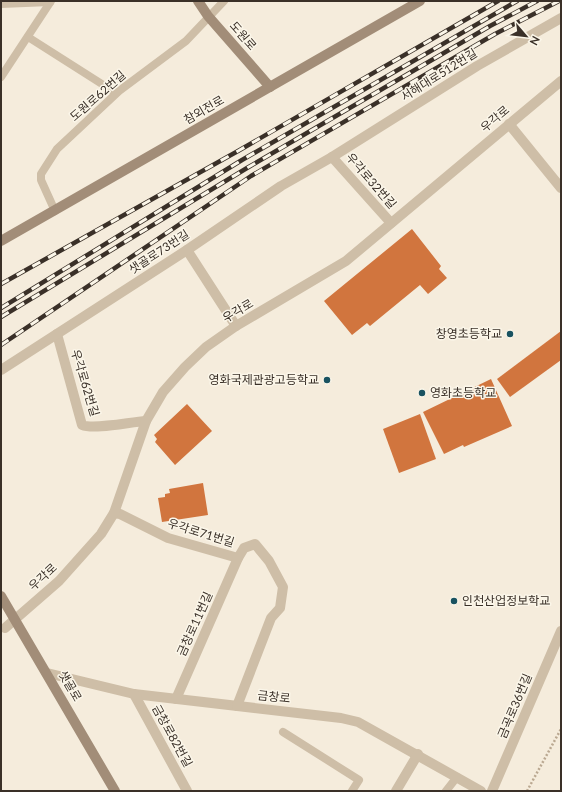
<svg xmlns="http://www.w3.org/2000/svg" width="562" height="792" viewBox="0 0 562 792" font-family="Lato,'Noto Sans KR',sans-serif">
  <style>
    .building { fill: #d1753e }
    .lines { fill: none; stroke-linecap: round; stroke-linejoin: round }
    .path { stroke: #baa891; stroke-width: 2.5; stroke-dasharray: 2 2; stroke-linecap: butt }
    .lane { stroke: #cebea7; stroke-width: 8 }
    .street { stroke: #cebea7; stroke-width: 10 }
    .secondary { stroke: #a28d78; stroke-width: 10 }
    .rail-casing { stroke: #3a3028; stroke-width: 4.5 }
    .rail { stroke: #fbf6e9; stroke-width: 3; stroke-dasharray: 9; stroke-linecap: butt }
    .poi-dot { fill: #195260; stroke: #fbf6e9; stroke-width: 1.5 }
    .labels { text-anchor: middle; stroke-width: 3; stroke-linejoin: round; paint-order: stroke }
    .street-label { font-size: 12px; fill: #3a3028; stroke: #fbf6e9 }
    .poi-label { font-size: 12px; fill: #3a3028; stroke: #fbf6e9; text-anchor: end }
  </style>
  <rect width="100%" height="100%" fill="#f5ecdc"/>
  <g class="building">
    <path d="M412 229 441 266 439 269 447 278 428 294 420 285 370 326 367 323 352 335 324 301Z"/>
    <path d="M561 331V360L510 397 497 379Z"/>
    <path d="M491 379 512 426 464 447 463 445 444 454 423 412Z"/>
    <path d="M187 404 212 431 175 465 155 442 157 439 154 435Z"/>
    <path d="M420 414 436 459 399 473 383 429Z"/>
    <path d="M203 483 208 515 162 522 158 498 165 497V494L170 493 169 489Z"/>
  </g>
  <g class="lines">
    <path class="path" d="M527 791 561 729"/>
    <g class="lane">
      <path d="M1 4 50 2"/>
      <path d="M28 37 116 93"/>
      <path d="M1 77 51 1"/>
      <path d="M55 211 41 180V174L57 149 119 91 186 41 224 1"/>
      <path d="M283 732 359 780 352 791"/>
      <path d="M446 791 457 777"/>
    </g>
    <g class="street">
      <path d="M509 124 561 188"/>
      <path d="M332 157 391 223"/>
      <path d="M187 250 236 326"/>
      <path d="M57 334 82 425C94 430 130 422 146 421"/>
      <path d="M1 370 187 250 281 186 332 157 477 66 561 18"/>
      <path d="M114 513 120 514 168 538 238 558"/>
      <path d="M5 628 59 581 101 534 114 513 146 421 163 392 185 367 206 347 236 326 346 261 561 81"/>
      <path d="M47 673 134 694 341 718 358 722 481 791"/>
      <path d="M134 694 187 791"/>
      <path d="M176 699 238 558 244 548 255 544 269 561 283 587 280 608 271 618 237 706"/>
      <path d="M396 791 418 754"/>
      <path d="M492 791 561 631"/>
    </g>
    <g class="secondary">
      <path d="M198 1 208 16 270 87"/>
      <path d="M1 241 420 1"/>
      <path d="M1 596 115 791"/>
    </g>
    <g class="rail-casing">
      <g id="rail">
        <path d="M1 284 238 151 498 1"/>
        <path d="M1 308 242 160 517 1"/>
        <path d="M1 317 247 168 490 26 537 1"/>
        <path d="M1 345 251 176 495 34 559 1"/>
      </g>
    </g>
    <use href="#rail" class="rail"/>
  </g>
  <g class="poi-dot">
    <circle cx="510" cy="334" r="4"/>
    <circle cx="327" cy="380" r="4"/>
    <circle cx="422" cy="393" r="4"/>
    <circle cx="454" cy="601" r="4"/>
  </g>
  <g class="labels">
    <g class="street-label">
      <text transform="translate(243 36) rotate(49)" y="4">도원로</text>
      <text transform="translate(439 75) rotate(-32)" y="4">서해대로512번길</text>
      <text transform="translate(98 96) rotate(-41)" y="4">도원로62번길</text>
      <text transform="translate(204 110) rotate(-30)" y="4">참외전로</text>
      <text transform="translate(495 119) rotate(-40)" y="4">우각로</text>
      <text transform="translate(371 181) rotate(49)" y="4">우각로32번길</text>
      <text transform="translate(159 252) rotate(-33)" y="4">샛골로73번길</text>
      <text transform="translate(238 311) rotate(-31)" y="4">우각로</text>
      <text transform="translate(85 383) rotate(73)" y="4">우각로62번길</text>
      <text transform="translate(201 533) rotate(17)" y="4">우각로71번길</text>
      <text transform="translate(43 577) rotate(-43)" y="4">우각로</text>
      <text transform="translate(195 624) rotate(-66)" y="4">금창로11번길</text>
      <text transform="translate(70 686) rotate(60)" y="4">샛골로</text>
      <text transform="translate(274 697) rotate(6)" y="4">금창로</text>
      <text transform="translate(515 706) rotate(-67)" y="4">금곡로36번길</text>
      <text transform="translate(172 736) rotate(61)" y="4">금창로82번길</text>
    </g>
    <g class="poi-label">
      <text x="502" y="338">창영초등학교</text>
      <text x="319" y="384">영화국제관광고등학교</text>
      <text x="430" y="397" text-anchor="start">영화초등학교</text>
      <text x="462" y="605" text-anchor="start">인천산업정보학교</text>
    </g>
  </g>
  <rect width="562" height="792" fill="none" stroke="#3a3028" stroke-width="4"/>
  <g transform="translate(526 36) rotate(118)" stroke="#fbf6e9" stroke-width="3" paint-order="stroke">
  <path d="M0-3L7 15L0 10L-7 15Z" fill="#3a3028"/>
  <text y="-6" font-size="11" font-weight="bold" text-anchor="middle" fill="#3a3028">N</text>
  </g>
</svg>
